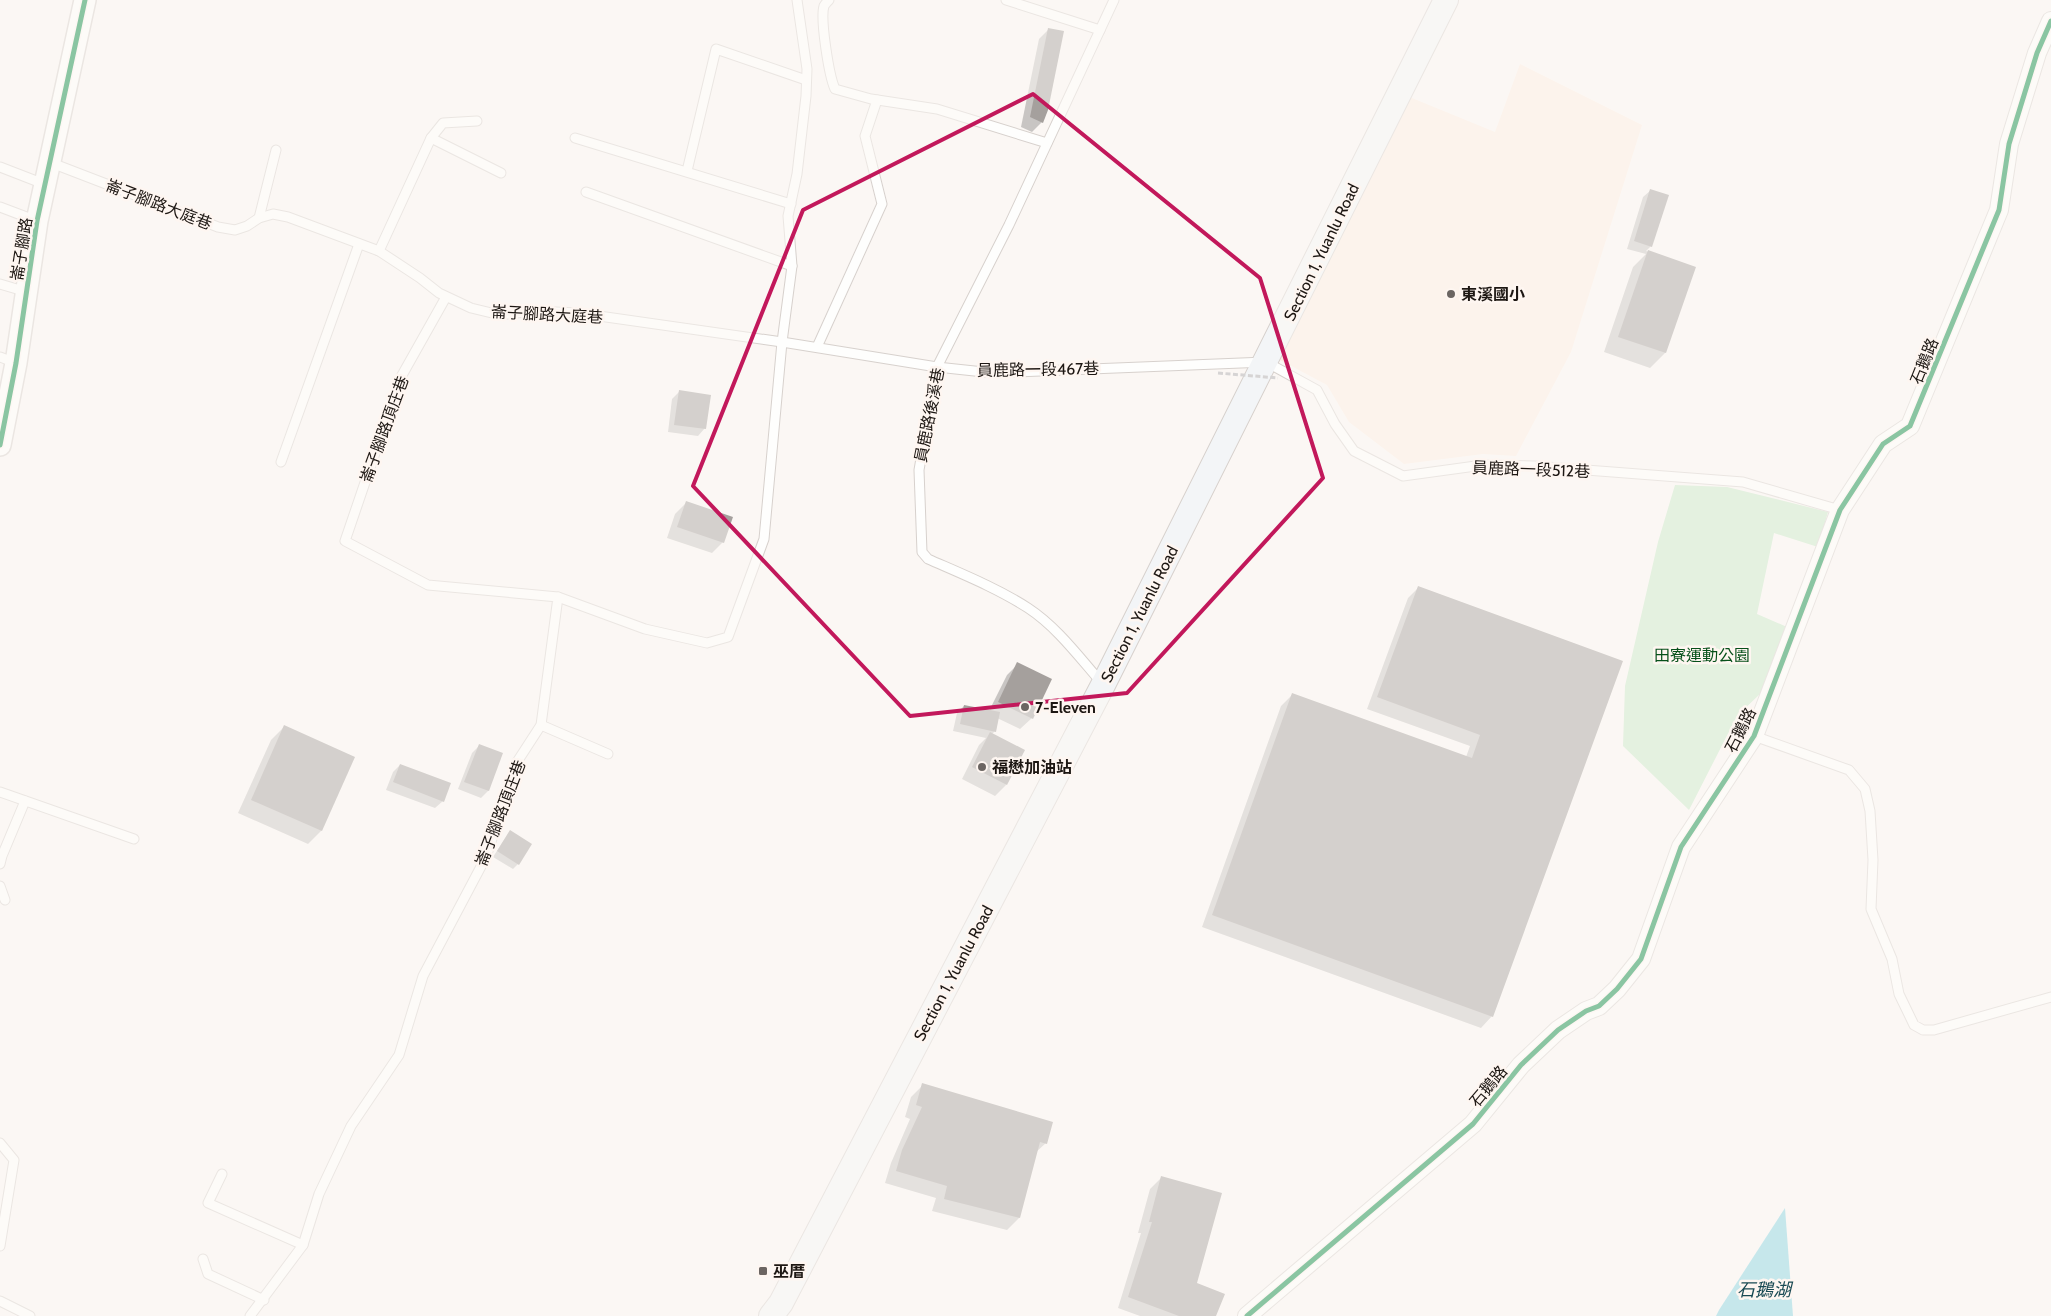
<svg xmlns="http://www.w3.org/2000/svg" width="2051" height="1316" viewBox="0 0 2051 1316" font-family="Cabin,'Noto Sans TC',sans-serif">
  <style>
    .built { fill: #fdede2 }
    .green { fill: #c7e8c7 }
    .water { fill: #85d3e1 }
    .shadow { fill: #0003 }
    .building { fill: #a5a09d }
    .lines { fill: none; stroke-linecap: round; stroke-linejoin: round }
    .service-casing { stroke: #d7d1cd; stroke-width: 11 }
    .minor-casing { stroke: #d7d1cd; stroke-width: 20 }
    .tertiary-casing { stroke: #d7d1cd; stroke-width: 24 }
    .secondary-casing { stroke: #d7d1cd; stroke-width: 26 }
    .service { stroke: #fefefd; stroke-width: 9 }
    .minor { stroke: #fefefd; stroke-width: 18 }
    .tertiary { stroke: #fefefd; stroke-width: 21 }
    .secondary { stroke: #f3f5f7; stroke-width: 24 }
    .path-bridge { stroke: #d6d4d4; stroke-width: 3; stroke-dasharray: 5 2.5; stroke-linecap: butt }
    .cycleway-casing { stroke: #fef6f1; stroke-width: 8 }
    .cycleway { stroke: #00873e; stroke-width: 5 }
    .marked { fill: none; stroke: #c2185b; stroke-width: 4; stroke-linejoin: round }
    .poi-dot { fill: #6b6562; stroke: #fef6f1; stroke-width: 2 }
    .labels { text-anchor: middle; stroke-width: 5; stroke-linejoin: round; paint-order: stroke }
    .street-label { font-size: 16px; fill: #1d1713; stroke: #fef6f1 }
    .poi-label { font-size: 16px; font-weight: bold; fill: #1d1713; stroke: #fef6f1; text-anchor: start }
    .park-label { font-size: 16px; fill: #06501a; stroke: #fef6f1 }
    .water-label { font-size: 18px; font-style: italic; fill: #184953; stroke: #fef6f1 }
  </style>
  <rect width="100%" height="100%" fill="#fbf7f4"/>
  <path class="built" d="M1520 64 1642 125 1571 352 1516 456 1483 454 1404 464 1349 422 1327 385 1280 360 1407 96 1495 132Z"/>
  <path class="green" d="M1675 485 1727 487 1828 512 1818 547 1774 533 1757 614 1787 627 1761 693 1737 716 1689 810 1623 746 1625 686 1658 542Z"/>
  <path class="water" d="M1785 1208 1793 1316H1716L1719 1310Z"/>
  <g class="shadow">
    <path d="M1049 29 1042 122 1032 132 1021 127 1039 39Z"/>
    <path d="M1651 190V246L1646 251 1694 267 1665 353 1650 368 1604 352 1633 267 1646 254 1627 249 1643 197Z"/>
    <path d="M679 392 705 428 698 436 668 432 672 399Z"/>
    <path d="M686 503 723 542 712 553 667 538 675 514Z"/>
    <path d="M1419 587 1621 661 1492 1016 1481 1028 1202 927 1281 706 1292 695 1466 757 1470 746 1367 709 1408 598Z"/>
    <path d="M1018 664 1032 718 1020 729 997 718 995 731 992 734 1006 785 995 796 962 779 979 745 986 738 953 731 957 713 964 706 989 711 1007 675Z"/>
    <path d="M284 727 354 757 321 831 308 844 238 813 271 740Z"/>
    <path d="M479 746 502 754 488 791 481 798 458 789 472 753Z"/>
    <path d="M400 765 443 801 435 808 386 790 393 772Z"/>
    <path d="M510 831 518 864 513 869 493 857Z"/>
    <path d="M923 1085 1046 1143 1035 1153 1019 1218 1007 1230 932 1211 936 1198 885 1183 891 1163 910 1119 905 1117 911 1097Z"/>
    <path d="M1161 1178 1196 1284 1215 1316H1140L1118 1308 1141 1233H1138L1150 1189Z"/>
  </g>
  <g class="building">
    <path d="M1048 28 1064 31 1048 110 1043 123 1030 117Z"/>
    <path d="M1650 189 1669 195 1652 247 1634 241Z"/>
    <path d="M1648 250 1696 267 1666 353 1618 337Z"/>
    <path d="M679 390 711 395 706 429 674 425Z"/>
    <path d="M686 501 733 517 724 543 677 527Z"/>
    <path d="M1418 586 1623 661 1493 1017 1212 915 1292 693 1472 758 1480 735 1377 697Z"/>
    <path d="M1017 662 1052 679 1033 719 998 702Z"/>
    <path d="M964 705 1000 712 996 732 960 724Z"/>
    <path d="M284 725 355 757 322 831 251 800Z"/>
    <path d="M990 732 1025 750 1007 785 972 767Z"/>
    <path d="M479 744 503 753 489 791 464 782Z"/>
    <path d="M400 764 451 783 444 802 393 782Z"/>
    <path d="M510 830 532 844 519 865 497 851Z"/>
    <path d="M922 1083 1053 1122 1047 1144 1040 1142 1020 1218 944 1199 947 1186 896 1171 902 1150 922 1107 916 1105Z"/>
    <path d="M1161 1176 1222 1193 1197 1283 1225 1294 1216 1316H1179L1128 1297 1152 1222H1149Z"/>
  </g>
  <g class="lines">
    <g class="service-casing">
      <g id="service">
        <path d="M829 0C827 2 825 4 824 6 820 19 829 76 835 89L871 99 937 109 1047 143"/>
        <path d="M1006 0 1100 30"/>
        <path d="M431 138 501 173"/>
        <path d="M575 138 791 204"/>
        <path d="M49 162 218 227 235 230 247 226 259 218 273 214 288 217 379 251 420 278 439 293 471 308 500 315 534 311 578 313 782 342 937 367 993 373 1266 362 1317 390 1335 424 1354 451 1403 476 1483 465 1534 466 1743 482 1840 510"/>
        <path d="M0 167 44 184"/>
        <path d="M687 171 716 49 806 80"/>
        <path d="M586 192 792 266"/>
        <path d="M0 207 37 221"/>
        <path d="M259 218 276 150"/>
        <path d="M379 251 431 138 443 123 477 121"/>
        <path d="M0 284 27 292"/>
        <path d="M817 347 882 204 865 136 877 100"/>
        <path d="M0 357 16 363"/>
        <path d="M281 462 359 244"/>
        <path d="M558 597 645 629 707 643 728 637 764 539 782 342 792 266 788 216 797 174 806 96 807 69 797 0"/>
        <path d="M1101 682C1079 657 1057 627 1028 608 997 588 962 574 928 559L922 552 919 470 937 367 1009 225 1114 0"/>
        <path d="M541 725 608 754"/>
        <path d="M1754 736 1849 770 1865 789 1870 811 1873 860 1871 909 1892 959 1899 994 1914 1025 1923 1030H1934L2051 997"/>
        <path d="M0 792 134 839"/>
        <path d="M0 864 2 856 25 801"/>
        <path d="M0 886 5 900"/>
        <path d="M0 1143 14 1160 0 1246"/>
        <path d="M222 1174 208 1203 303 1245"/>
        <path d="M203 1259 208 1274 264 1300"/>
        <path d="M0 1301 30 1316"/>
        <path d="M250 1316 303 1245 319 1194 351 1126 399 1055 423 976 486 857 517 762 541 725 558 597 428 585 345 541 401 377 446 297"/>
      </g>
    </g>
    <g class="minor-casing">
      <path id="minor" d="M1247 1316 1473 1124 1521 1065 1558 1030 1586 1011 1599 1006 1617 989 1641 959 1681 847 1754 736 1840 510 1883 444 1910 426 1999 210 2009 144 2037 53 2051 21"/>
    </g>
    <g class="tertiary-casing">
      <path id="tertiary" d="M0 445 16 363 37 221 85 0"/>
    </g>
    <g class="secondary-casing">
      <path id="secondary" d="M771 1316 781 1303 1103 685 1446 0"/>
    </g>
    <use href="#service" class="service"/>
    <use href="#minor" class="minor"/>
    <use href="#tertiary" class="tertiary"/>
    <use href="#secondary" class="secondary"/>
    <path class="path-bridge" d="M1218 373 1278 378"/>
    <g class="cycleway-casing">
      <g id="cycleway">
        <path d="M0 445 16 363 37 221 85 0"/>
        <path d="M1247 1316 1473 1124 1521 1065 1558 1030 1586 1011 1599 1006 1617 989 1641 959 1681 847 1754 736 1840 510 1883 444 1910 426 1999 210 2009 144 2037 53 2051 21"/>
      </g>
    </g>
    <use href="#cycleway" class="cycleway"/>
  </g>
  <path d="M0 0H2051V1316H0ZM1033 94 1260 278 1323 478 1127 693 910 716 693 486 803 210Z" fill="#fbf7f4" fill-opacity=".55" fill-rule="evenodd"/>
  <path class="marked" d="M1033 94 1260 278 1323 478 1127 693 910 716 693 486 803 210Z"/>
  <g class="poi-dot">
    <circle cx="1451" cy="294" r="5"/>
    <circle cx="1025" cy="707" r="5"/>
    <circle cx="982" cy="767" r="5"/>
    <rect x="758" y="1266" width="10" height="10" rx="2.5"/>
  </g>
  <g class="labels">
    <g class="street-label">
      <text transform="translate(159 204) rotate(21)" y="6">崙子腳路大庭巷</text>
      <text transform="translate(21 249) rotate(-81)" y="6">崙子腳路</text>
      <text transform="translate(1321 252) rotate(-64)" y="6">Section 1, Yuanlu Road</text>
      <text transform="translate(547 314) rotate(3)" y="6">崙子腳路大庭巷</text>
      <text transform="translate(1924 361) rotate(-68)" y="6">石鵝路</text>
      <text transform="translate(1038 369) rotate(-1)" y="6">員鹿路一段467巷</text>
      <text transform="translate(929 415) rotate(-79)" y="6">員鹿路後溪巷</text>
      <text transform="translate(384 429) rotate(-70)" y="6">崙子腳路頂庄巷</text>
      <text transform="translate(1531 469) rotate(2)" y="6">員鹿路一段512巷</text>
      <text transform="translate(1139 614) rotate(-63)" y="6">Section 1, Yuanlu Road</text>
      <text transform="translate(1740 730) rotate(-63)" y="6">石鵝路</text>
      <text transform="translate(500 813) rotate(-69)" y="6">崙子腳路頂庄巷</text>
      <text transform="translate(953 973) rotate(-62)" y="6">Section 1, Yuanlu Road</text>
      <text transform="translate(1488 1086) rotate(-50)" y="6">石鵝路</text>
    </g>
    <g class="poi-label">
      <text x="1461" y="300">東溪國小</text>
      <text x="1035" y="713">7-Eleven</text>
      <text x="992" y="773">福懋加油站</text>
      <text x="773" y="1277">巫厝</text>
    </g>
    <g class="park-label">
      <text x="1702" y="661">田寮運動公園</text>
    </g>
    <g class="water-label">
      <text x="1764" y="1296">石鵝湖</text>
    </g>
  </g>
</svg>
